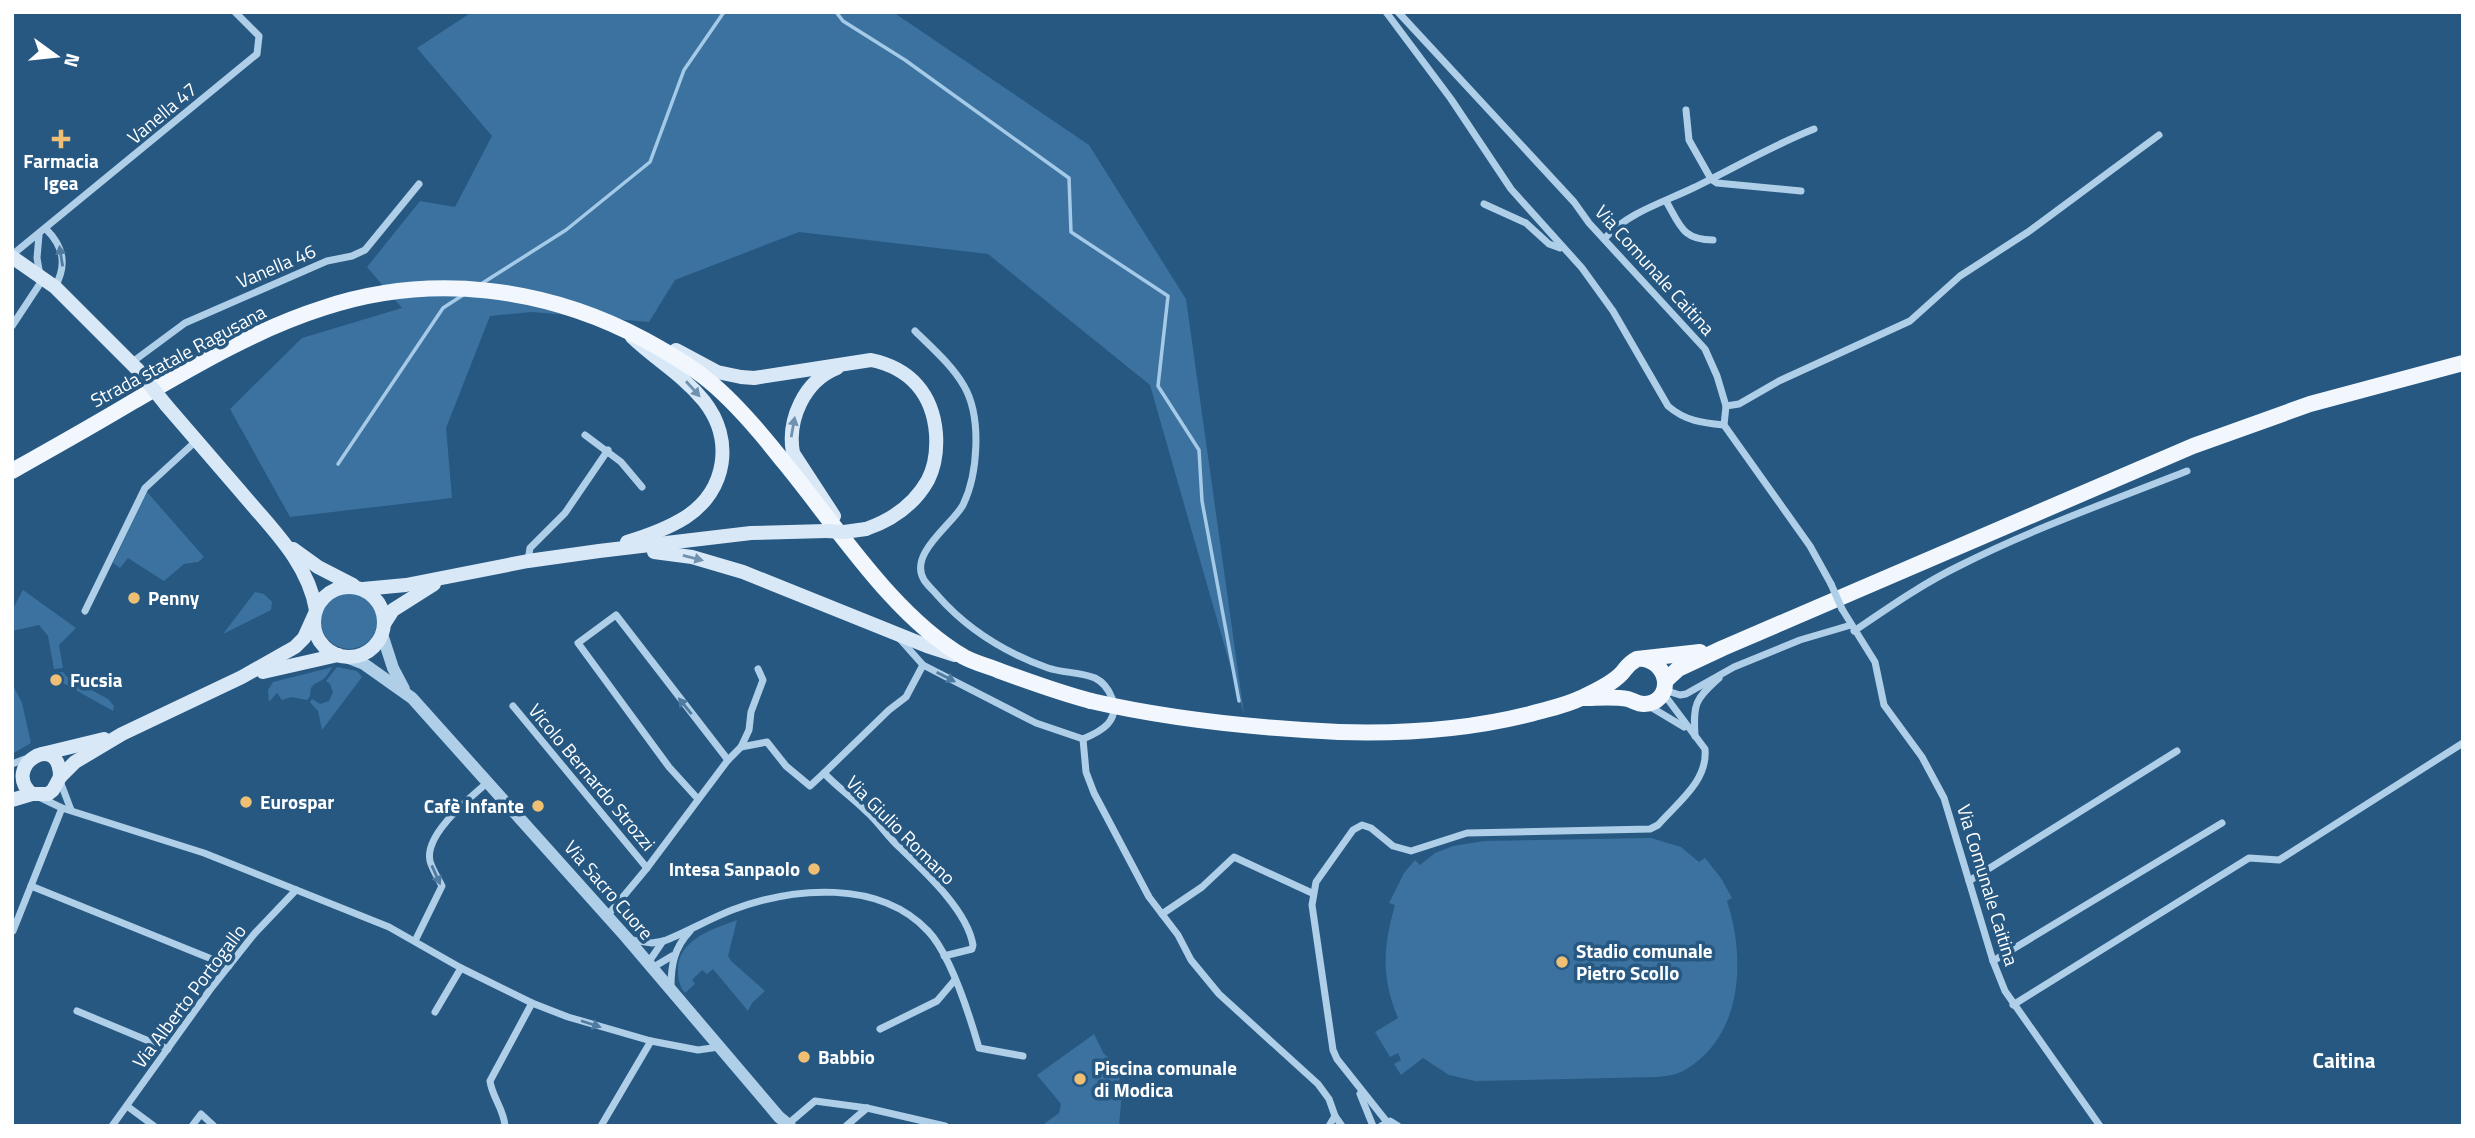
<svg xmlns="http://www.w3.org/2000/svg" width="2475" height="1138" viewBox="0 0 2475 1138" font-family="'Titillium Web',sans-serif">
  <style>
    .green { fill: #3b729f }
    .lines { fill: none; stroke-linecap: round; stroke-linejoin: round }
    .stream { stroke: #a4cae7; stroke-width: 3.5 }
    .minor { stroke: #afcee7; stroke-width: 7 }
    .tertiary { stroke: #afcee7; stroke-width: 12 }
    .secondary { stroke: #d9e8f6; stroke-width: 14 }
    .primary { stroke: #f1f7fd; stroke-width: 16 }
    .minor-bridge { stroke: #afcee7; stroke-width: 7 }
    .secondary-bridge { stroke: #d9e8f6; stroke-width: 14 }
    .primary-bridge { stroke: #f1f7fd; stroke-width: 16 }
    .oneway { fill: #4f7ba0 }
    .oneway2 { fill: #6e92b0 }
    .poi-dot { fill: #efbf74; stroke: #265882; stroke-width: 2.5 }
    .labels { text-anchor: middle; stroke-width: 7; stroke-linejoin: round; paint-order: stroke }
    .street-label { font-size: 19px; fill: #fff; stroke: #265882 }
    .poi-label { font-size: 19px; font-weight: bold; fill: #fff; stroke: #265882; text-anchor: start }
    .neighbourhood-label { font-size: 21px; font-weight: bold; fill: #fff; stroke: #265882 }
  </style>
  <rect width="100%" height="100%" fill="#265882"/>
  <g class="green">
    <path d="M472 12H893L1089 145 1186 299 1244 714 1150 385 988 254 799 232 675 280 649 322 532 312 490 316 446 428 452 498 290 517 230 409 302 338 402 308 367 267 420 201 455 207 492 136 417 48Z"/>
    <path d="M147 492 204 557 198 562 184 564 164 581 128 558 120 568 113 563Z"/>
    <path d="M23 590 76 628 59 645 63 668 54 669 48 636 39 625 12 631V610Z"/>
    <path d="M255 592 264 594 272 602 271 610 223 634Z"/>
    <circle cx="349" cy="621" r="28"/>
    <path d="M333 667C330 670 326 678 322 680 314 685 310 684 310 696L307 700 291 697 282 700 277 693 269 702 268 690 273 682Z"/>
    <path d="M337 667 357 671 362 677 322 730 318 711 310 702 312 699 320 704 329 701 333 692 330 684 326 681Z"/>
    <path d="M63 672 66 676 108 699 114 706 113 711 56 679 55 673Z"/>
    <path d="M12 683 22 703 31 743 14 753 12 751Z"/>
    <path d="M1651 838 1681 847 1699 862 1705 858 1721 878 1732 898 1727 901C1746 959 1743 1038 1683 1071 1676 1075 1665 1076 1657 1077L1475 1081 1449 1075 1423 1058 1401 1075 1394 1064 1401 1060 1398 1053 1390 1057 1375 1032 1398 1018C1381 977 1383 947 1395 905L1389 903 1404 873 1415 860 1420 865 1435 853 1453 846 1484 841Z"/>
    <path d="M737 920 728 956 731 961 765 991 752 1003 748 1011 713 969 707 974 702 970 692 980 695 984 685 993C680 987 678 980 678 972 676 940 713 929 737 920Z"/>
    <path d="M1094 1034 1104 1054 1112 1060 1118 1071 1122 1092 1119 1126H1041L1059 1113 1061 1104 1037 1075Z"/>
  </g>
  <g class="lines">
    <g class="stream">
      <path d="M836 12 843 21 905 60 1069 178 1071 232 1168 296 1158 386 1199 450 1202 501 1239 701"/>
      <path d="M481 284 566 230 650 162 684 70 724 12"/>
      <path d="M338 464 443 308 463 295"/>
    </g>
    <g class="minor">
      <path d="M1386 12 1451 99 1511 189 1582 268 1613 311 1668 406C1685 421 1703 423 1724 425"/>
      <path d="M1398 12 1574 202 1589 223 1705 349 1717 376 1726 406 1724 425 1810 546 1831 584"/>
      <path d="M1686 110 1689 140 1711 179 1717 183 1801 191"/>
      <path d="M1666 201C1680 225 1682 240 1713 240"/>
      <path d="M1484 204 1526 223 1549 244 1560 248"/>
      <path d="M46 229C64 247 67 265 55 287"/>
      <path d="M39 235 37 258 40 275"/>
      <path d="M1605 238C1629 212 1662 203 1693 188 1734 168 1771 146 1814 129"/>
      <path d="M12 255 257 54 259 36 235 12"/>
      <path d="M12 326 43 279"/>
      <path d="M131 363 185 323 327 261 352 256 365 250 419 184"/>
      <path d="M1726 406 1739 404 1779 381 1910 321 1960 276 2028 232 2159 135"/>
      <path d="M585 435 621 462 642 487"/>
      <path d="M528 560 530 548 565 513 608 450"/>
      <path d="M1842 609 1875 662 1884 705 1922 757 1944 798 1993 961 2005 991 2100 1126"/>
      <path d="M85 611 145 488 196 441"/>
      <path d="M1854 631C1888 608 1922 584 1959 566 2032 529 2111 501 2187 471"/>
      <path d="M899 638 923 665 1036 723 1083 739C1102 731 1120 721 1112 698 1109 690 1103 682 1095 678 1081 672 1063 673 1048 668 1006 653 968 630 938 596 934 591 928 586 924 580 908 554 952 525 963 505 978 474 982 417 964 386 952 365 932 348 915 331"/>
      <path d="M1664 690 1680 695 1686 694 1734 667 1800 640 1851 625"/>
      <path d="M513 706 647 868"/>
      <path d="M1649 706 1684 727"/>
      <path d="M1695 736C1693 704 1695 699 1719 678"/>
      <path d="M1083 739 1086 772 1094 793 1149 897 1178 935 1191 960 1219 994 1318 1084 1329 1099 1335 1116 1329 1126"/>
      <path d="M741 747 749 730 751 712 763 680 758 669"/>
      <path d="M12 764 25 759"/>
      <path d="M824 773 889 710 906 697 923 665"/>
      <path d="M60 781 71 810"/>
      <path d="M39 797 62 808 204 853 389 927 461 968 532 1003 568 1017 651 1041 698 1050 719 1047"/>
      <path d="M698 799 669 767 578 643 616 615 728 760"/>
      <path d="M1969 881 2177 751"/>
      <path d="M31 886 229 966"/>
      <path d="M1162 914 1202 887 1234 857 1312 893"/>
      <path d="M607 916 647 868 728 760 741 747 767 742 786 766 810 786 824 773C837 787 853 798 867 812 878 822 886 834 896 844 922 869 967 909 973 945L972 949 944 956"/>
      <path d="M13 931 62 808"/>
      <path d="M632 940 652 943 664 941C687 932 709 919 732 910 793 887 879 879 928 931 950 954 970 1017 979 1048L1023 1056"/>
      <path d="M415 941 442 886C438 878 432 869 430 861 424 834 470 798 488 782"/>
      <path d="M1993 961 2222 823"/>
      <path d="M648 963 663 941"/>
      <path d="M652 968 672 956"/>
      <path d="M671 987C671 965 674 948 690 931"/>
      <path d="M2013 1005 2249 858 2279 860 2463 743"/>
      <path d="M77 1011 168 1049"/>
      <path d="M435 1012 461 968"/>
      <path d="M880 1029 937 1001 954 981"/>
      <path d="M1360 1094 1373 1126"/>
      <path d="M127 1106 154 1126"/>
      <path d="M1335 1116 1342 1126"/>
      <path d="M1387 1122 1337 1059 1333 1050 1312 905 1316 882 1353 830 1362 825 1371 828 1393 846 1411 851 1467 833 1650 829 1658 825C1678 802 1708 781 1705 749L1663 693"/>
      <path d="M788 1124 815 1101 867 1108 945 1126"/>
      <path d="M112 1126 212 987 255 933 296 890"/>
      <path d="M192 1126 201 1114 214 1126"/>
      <path d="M505 1126C504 1109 492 1097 490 1081L532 1003"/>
      <path d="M601 1126 651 1041"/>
      <path d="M846 1126 867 1108"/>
      <path d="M1381 1126 1390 1121 1398 1126"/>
    </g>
    <g class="tertiary">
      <path d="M382 634 393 668 404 689"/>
      <path d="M346 657 364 664 412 698 626 937 779 1117 790 1126"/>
    </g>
    <g class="secondary">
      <path d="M12 257 55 287 138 370"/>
      <path d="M676 350 717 372 741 377 754 378 871 360C910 368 933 394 936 434 937 449 935 466 928 480 914 505 892 520 866 529"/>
      <path d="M166 405C191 434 216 463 241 492 271 528 308 562 316 610"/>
      <path d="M834 516 793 453C787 420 804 381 837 368"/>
      <path d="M627 542C647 536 667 529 686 517 727 490 734 439 704 401 683 375 656 360 632 337"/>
      <path d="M293 549 318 567 353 585"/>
      <path d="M654 552 692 557 743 572 927 646 955 655"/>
      <circle cx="349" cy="622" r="35"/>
      <path d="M363 589 406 585 528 561 599 551 751 533 826 531"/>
      <path d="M384 624 393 610 434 584"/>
      <path d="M263 672 338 655"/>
      <path d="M42 754 104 739"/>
      <path d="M32 794C0 767 60 729 60 777"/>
      <path d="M12 800 32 794H48L53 790 60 777 75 762 122 734 242 677 295 647 304 638 314 616"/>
    </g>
    <g class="primary">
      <path d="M12 471C53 448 94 425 134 401 194 366 257 329 323 308 431 272 546 287 645 340 667 352 690 365 709 381 737 404 761 433 783 461 836 525 892 615 964 657 975 663 988 666 1000 671 1030 682 1060 693 1091 701"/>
      <path d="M1665 681 1678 669 1723 648 2193 446 2310 404 2463 363"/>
      <path d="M1583 698C1597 698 1614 696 1628 699 1634 701 1638 704 1644 704 1672 703 1672 665 1644 659"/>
      <path d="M1339 732C1403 734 1467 730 1530 714 1547 709 1565 706 1581 698 1594 692 1612 684 1622 673 1627 667 1629 663 1637 659L1700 652"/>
    </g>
    <path class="minor-bridge" d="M1831 584 1842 609"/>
    <g class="secondary-bridge">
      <path d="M138 370 166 405"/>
      <path d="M826 531 844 532 866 529"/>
    </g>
    <path class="primary-bridge" d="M1091 701C1173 720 1255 728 1339 732"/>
  </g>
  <defs><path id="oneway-solid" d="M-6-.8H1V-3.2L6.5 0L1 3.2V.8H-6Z" transform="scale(1.75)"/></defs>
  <g class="oneway">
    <use href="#oneway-solid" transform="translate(61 256) rotate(-99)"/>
    <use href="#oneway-solid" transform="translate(946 677) rotate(27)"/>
    <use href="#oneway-solid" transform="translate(685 706) rotate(-129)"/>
    <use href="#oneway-solid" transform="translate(436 875) rotate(66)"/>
    <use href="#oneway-solid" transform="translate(591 1024) rotate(18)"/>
  </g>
  <g class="oneway2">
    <use href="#oneway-solid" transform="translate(693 389) rotate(48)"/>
    <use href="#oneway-solid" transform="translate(793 427) rotate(-80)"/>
    <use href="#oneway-solid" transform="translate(693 558) rotate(14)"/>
  </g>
  <g class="poi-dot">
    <path d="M57.5 128.5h7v7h7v7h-7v7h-7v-7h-7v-7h7z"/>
    <circle cx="134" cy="598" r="7"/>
    <circle cx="56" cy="680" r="7"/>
    <circle cx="246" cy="802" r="7"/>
    <circle cx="538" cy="806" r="7"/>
    <circle cx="814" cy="869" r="7"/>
    <circle cx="1562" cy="962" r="7"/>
    <circle cx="804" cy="1057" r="7"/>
    <circle cx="1080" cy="1079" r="7"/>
  </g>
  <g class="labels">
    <g class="street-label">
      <text transform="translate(162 113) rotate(-40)" y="7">Vanella 47</text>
      <text transform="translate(276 266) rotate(-23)" y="7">Vanella 46</text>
      <text transform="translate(1655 270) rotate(48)" y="7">Via Comunale Caitina</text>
      <text transform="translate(178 356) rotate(-28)" y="7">Strada statale Ragusana</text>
      <text transform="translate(592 777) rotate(50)" y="7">Vicolo Bernardo Strozzi</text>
      <text transform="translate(901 830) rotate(45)" y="7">Via Giulio Romano</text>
      <text transform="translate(1988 885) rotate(73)" y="7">Via Comunale Caitina</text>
      <text transform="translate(609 890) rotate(49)" y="7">Via Sacro Cuore</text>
      <text transform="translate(189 996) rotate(-53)" y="7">Via Alberto Portogallo</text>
    </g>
    <g class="poi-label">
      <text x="61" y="168" text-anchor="middle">Farmacia<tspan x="61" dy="22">Igea</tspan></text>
      <text x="148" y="605">Penny</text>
      <text x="70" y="687">Fucsia</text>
      <text x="260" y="809">Eurospar</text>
      <text x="524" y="813" text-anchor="end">Cafè Infante</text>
      <text x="800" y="876" text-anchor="end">Intesa Sanpaolo</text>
      <text x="1576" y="958">Stadio comunale<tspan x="1576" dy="22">Pietro Scollo</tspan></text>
      <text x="818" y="1064">Babbio</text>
      <text x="1094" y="1075">Piscina comunale<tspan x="1094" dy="22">di Modica</tspan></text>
    </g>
    <g class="neighbourhood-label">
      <text x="2344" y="1068">Caitina</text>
    </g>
  </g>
  <rect width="2475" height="1138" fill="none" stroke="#ffffff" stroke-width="28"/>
  <g transform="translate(56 56) rotate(105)" stroke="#265882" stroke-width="5" paint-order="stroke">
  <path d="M0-5L12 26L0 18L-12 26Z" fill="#ffffff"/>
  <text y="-10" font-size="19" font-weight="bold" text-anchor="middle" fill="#ffffff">N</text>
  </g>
</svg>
